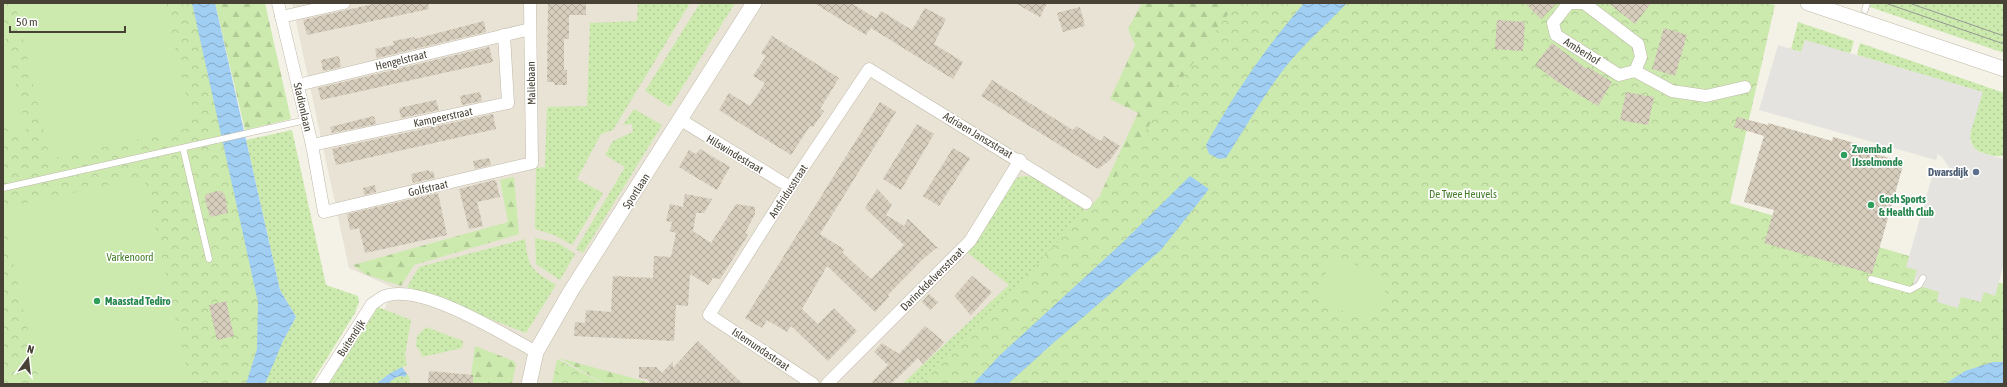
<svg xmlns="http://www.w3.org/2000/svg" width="2007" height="387" viewBox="0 0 2007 387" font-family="'Asap Condensed',sans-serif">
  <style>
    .residential { fill: #e8e3d5 }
    .grass { fill: url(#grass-dots) }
    .forest { fill: url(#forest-firs) }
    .park { fill: url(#park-crowns) }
    .garden { fill: #cceaae }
    .parking { fill: #e5e3df }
    .water { fill: url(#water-waves) }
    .building { fill: url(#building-cross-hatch) }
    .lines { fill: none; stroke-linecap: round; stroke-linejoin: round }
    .service-casing { stroke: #c0b9a9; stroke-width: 7 }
    .minor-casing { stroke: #c0b9a9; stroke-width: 13 }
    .tertiary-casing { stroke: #c0b9a9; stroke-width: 16 }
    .service { stroke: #fff; stroke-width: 6 }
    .minor { stroke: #fff; stroke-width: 12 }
    .tertiary { stroke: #fff; stroke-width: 15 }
    .tram { stroke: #979797; stroke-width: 1 }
    .leisure-dot { fill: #2e9e5b; stroke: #fff; stroke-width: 1.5 }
    .service-dot { fill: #5c6f8a; stroke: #fff; stroke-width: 1.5 }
    .labels { text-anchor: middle; stroke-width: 3.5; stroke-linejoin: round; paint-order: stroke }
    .street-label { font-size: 11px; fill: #484236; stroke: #fff }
    .leisure-label { font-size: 11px; font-weight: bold; fill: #27864d; stroke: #fff; text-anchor: start }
    .service-label { font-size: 11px; font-weight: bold; fill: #4e5e75; stroke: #fff; text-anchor: end }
    .park-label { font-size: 11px; fill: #427d26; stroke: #fff }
  </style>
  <defs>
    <pattern id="grass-dots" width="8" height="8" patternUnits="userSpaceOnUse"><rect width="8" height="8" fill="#cceaae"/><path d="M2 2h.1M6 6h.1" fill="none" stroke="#b1ca96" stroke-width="1.8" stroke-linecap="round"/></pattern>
    <pattern id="forest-firs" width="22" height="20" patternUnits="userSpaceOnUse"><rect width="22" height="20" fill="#cceaae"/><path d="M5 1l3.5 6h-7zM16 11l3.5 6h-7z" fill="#b1ca96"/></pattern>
    <pattern id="park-crowns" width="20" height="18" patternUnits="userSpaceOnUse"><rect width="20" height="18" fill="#cceaae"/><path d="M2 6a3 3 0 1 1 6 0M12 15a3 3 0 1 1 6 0" fill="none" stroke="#b1ca96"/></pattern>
    <pattern id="water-waves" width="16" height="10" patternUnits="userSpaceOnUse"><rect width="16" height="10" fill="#a1cef3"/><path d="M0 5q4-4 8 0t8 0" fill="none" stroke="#85a9c6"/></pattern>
    <pattern id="building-cross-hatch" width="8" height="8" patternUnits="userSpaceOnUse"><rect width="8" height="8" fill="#d6cdbc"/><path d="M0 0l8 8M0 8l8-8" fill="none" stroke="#b0a89a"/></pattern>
  </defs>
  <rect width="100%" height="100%" fill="#f4f1e7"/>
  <path class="residential" d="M292 3H1336L997 384H350L394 288 349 268Z"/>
  <g class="grass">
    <path d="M638 3H690L613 130 601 134 577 179 603 193 572 245 554 235 535 229 536 168 545 167 547 107 587 106 590 23 637 21Z"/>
    <path d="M700 3H735L670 107 645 91Z"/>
    <path d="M1871 3H2004V53L1870 7Z"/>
    <path d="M1798 22 1854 41 1850 54 1805 41 1801 52 1791 49Z"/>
    <path d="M1860 43 2004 93V155C1996 158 1991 155 1983 153 1957 145 1979 109 1982 92L1857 55Z"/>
    <path d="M634 109 662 125 583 253 576 249 625 167 605 155 613 141 633 132 632 124 623 125Z"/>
    <path d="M292 130 326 285 358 296 359 302 355 313 311 384H264L283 341 296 317 280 290 246 140Z"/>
    <path d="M1026 176 1032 177 1085 210 1088 217 924 384H902L1009 285 968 253 1014 181 1019 177Z"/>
    <path d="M535 238 558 243 575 254 560 280 536 264Z"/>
    <path d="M525 239C529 270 530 268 556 285L526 333 407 287 419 267Z"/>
    <path d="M378 307 411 320 405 355 407 365 389 374 376 384H328Z"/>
    <path d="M426 327 463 341 462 348 422 357 420 351 416 346 417 336Z"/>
    <path d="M407 374 409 376 410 384H388C393 379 398 374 405 377Z"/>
  </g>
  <g class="forest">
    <path d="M215 3H265L291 119 245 130Z"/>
    <path d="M1142 3H1253L1112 188 1100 195 1138 113 1110 99 1135 45 1128 29Z"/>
    <path d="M514 177 519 234 414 265 401 286 365 274 353 265 508 222 500 180Z"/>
    <path d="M475 346 514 361 516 365 512 384H470Z"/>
    <path d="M559 358 647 382 648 384H605Z"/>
  </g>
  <g class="park">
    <path d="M3 3H205L279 324 254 384H3Z"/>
    <path d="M1236 3H1765L1775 5 1730 203 2004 284V384H921L981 325 1111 184 1155 116Z"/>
    <path d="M557 359 604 384H552Z"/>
  </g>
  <g class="garden">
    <path d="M15 3H165L193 127 50 159Z"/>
    <path d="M3 28 27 133 9 137 3 109Z"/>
    <path d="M144 177 190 384H40L3 217V208Z"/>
    <path d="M1335 255 1390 281 1369 323 1314 297Z"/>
  </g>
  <path class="parking" d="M1805 40 1983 92 1970 134V141L1973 147 1979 152 2004 159V263L1995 296 1984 292 1981 302 1961 297 1958 308 1937 302 1939 292 1913 284 1917 270 1906 267 1934 170 1948 174 1949 167 1942 157 1938 154 1936 160 1759 110 1778 45 1801 52Z"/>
  <g class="water">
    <path d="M192 3H215L280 290 296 317 283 341 265 384H246L257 349 258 302Z"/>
    <path d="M1304 3H1347C1327 24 1305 43 1287 65 1264 94 1246 127 1226 158L1219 159 1209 154 1206 145C1234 94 1266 47 1304 3Z"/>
    <path d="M1190 176 1209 189 1161 250 1051 345 1008 384H973L999 356 1121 244Z"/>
    <path d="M1993 362H2004V384H1945L1965 371Z"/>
    <path d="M402 367 407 374 405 377C398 374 393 379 388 384H376L389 374Z"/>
  </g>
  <g class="building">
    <path d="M377 3H428L429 9 307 35 303 20Z"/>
    <path d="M548 3H586V15H569V39H564V70H567V85H555L554 82H547Z"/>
    <path d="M814 3H851L877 19 866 35Z"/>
    <path d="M1015 3H1047L1040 17Z"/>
    <path d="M1525 3H1557L1541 19Z"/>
    <path d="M1608 3H1651L1635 24Z"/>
    <path d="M1080 7 1085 26 1063 32 1057 13Z"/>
    <path d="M925 8 946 19 934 44 963 62 953 79 871 28 881 11 912 30Z"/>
    <path d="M1497 20 1525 22 1523 51 1495 49Z"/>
    <path d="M484 21 486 32 377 58 375 49 394 45 393 41 414 37 415 39Z"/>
    <path d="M1664 28 1687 35 1675 76 1652 69Z"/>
    <path d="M772 36 839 78 820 109 824 111 813 127 810 126 791 155 719 110 729 93 750 106 765 83 753 76 766 56 761 53Z"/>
    <path d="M1552 43 1587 69 1588 67 1612 82 1598 106 1559 83 1535 65Z"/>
    <path d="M489 47 493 62 321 100 318 88Z"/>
    <path d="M339 56 341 67 323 71 321 60Z"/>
    <path d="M992 80 1073 130 1076 126 1101 141 1104 136 1120 146 1110 160 1098 169 981 96Z"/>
    <path d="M480 92 482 101 462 105 460 96Z"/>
    <path d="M1626 92 1654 97 1648 125 1620 120Z"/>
    <path d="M436 100 439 110 401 118 399 108Z"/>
    <path d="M880 102 896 112 820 234 845 250 842 252 871 279 904 245 865 208 877 189 892 205 886 215 904 226 908 219 939 249 936 248 921 261 888 295 889 297 875 312 827 266 802 309 818 324 834 308 857 331 828 361 791 326 787 332 767 320 762 328 745 318Z"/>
    <path d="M493 114 496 129 336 165 332 149 335 148Z"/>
    <path d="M374 116 376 124 332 133 330 127Z"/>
    <path d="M1737 117 1768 125V123L1832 141 1833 137 1858 144 1857 149 1904 162 1872 274 1764 243 1774 210 1744 202 1764 136 1734 127Z"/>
    <path d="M917 124 934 134 901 190 883 179 884 177Z"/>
    <path d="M953 148 970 158 939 206 923 196Z"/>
    <path d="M700 149 730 167 717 190 679 167 689 150 696 154Z"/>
    <path d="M489 158 491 165 475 169 473 161Z"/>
    <path d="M429 170V172L433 171 435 178 413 183 411 174Z"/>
    <path d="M494 180 496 181 500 197 477 202 483 226 469 229 459 189Z"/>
    <path d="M375 185 376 192 364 195 363 188Z"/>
    <path d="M218 191H221L225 195 228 213 210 217 205 200 206 194Z"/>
    <path d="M438 193 447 235 365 253 359 228 350 230 347 214Z"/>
    <path d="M685 194 712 199 704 213H696L693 231 711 243 736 204 755 207V214L745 233 748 235 720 279 713 278 708 285 690 274 688 306 676 305 674 341 574 336 575 322 585 323 586 310 611 312 613 276 653 278 654 256 671 257 676 233 670 231 672 222 666 221 670 204 683 207Z"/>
    <path d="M972 276 992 292 971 315 954 296Z"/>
    <path d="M929 294 938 302 930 310 922 302Z"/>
    <path d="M226 301 234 336 217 340 209 305Z"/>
    <path d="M925 326 944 342 939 348 923 364 918 358 891 384H870L888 365 874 352 882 343 899 354Z"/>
    <path d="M698 341 743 384H651L647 379 639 378V367H656L662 373 673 361V368Z"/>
    <path d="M429 371 473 375V384H428Z"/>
  </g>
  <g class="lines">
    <g class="service-casing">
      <g id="service">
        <path d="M1865 10 1867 3"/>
        <path d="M183 148 209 259"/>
        <path d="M3 188 306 120"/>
        <path d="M1871 279 1910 290 1919 285 1923 278"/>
      </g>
    </g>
    <g class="minor-casing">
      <g id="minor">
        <path d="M278 3 312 145 324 212 532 163 530 3"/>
        <path d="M1584 3H1569L1553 23 1556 35 1619 75 1635 71 1672 91 1706 96 1745 87"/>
        <path d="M1584 3 1638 44 1641 57 1635 71"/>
        <path d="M281 17 344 3"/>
        <path d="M298 85 530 29"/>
        <path d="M681 120 790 187"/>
        <path d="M312 145 508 103 504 35"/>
        <path d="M321 384 372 304C376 302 381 297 385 296 422 283 503 334 536 352"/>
        <path d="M813 384 709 315 790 187 869 69 1086 203"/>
        <path d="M827 384 970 241 1020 160"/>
      </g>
    </g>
    <g class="tertiary-casing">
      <g id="tertiary">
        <path d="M1808 3 2004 69"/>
        <path d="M529 384 536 352 571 291 754 3"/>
      </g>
    </g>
    <use href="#service" class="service"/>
    <use href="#minor" class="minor"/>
    <use href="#tertiary" class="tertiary"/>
    <g class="tram">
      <path d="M1885 3 2004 44"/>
      <path d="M1909 3 2004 36"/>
    </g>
  </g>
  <g class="leisure-dot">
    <circle cx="1844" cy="155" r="4"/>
    <circle cx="1871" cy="205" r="4"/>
    <circle cx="97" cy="301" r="4"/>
  </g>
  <circle class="service-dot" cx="1976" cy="172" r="4"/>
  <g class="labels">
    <g class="street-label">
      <text transform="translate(1582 51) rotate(32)" y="4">Amberhof</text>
      <text transform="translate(401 60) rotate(-14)" y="4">Hengelstraat</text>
      <text transform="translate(531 83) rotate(-91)" y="4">Maliebaan</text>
      <text transform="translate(303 107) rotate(77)" y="4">Stadionlaan</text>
      <text transform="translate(443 117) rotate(-12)" y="4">Kampeerstraat</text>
      <text transform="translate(978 135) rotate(31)" y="4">Adriaen Janszstraat</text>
      <text transform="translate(735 154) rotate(31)" y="4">Hilswindestraat</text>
      <text transform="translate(428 188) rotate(-13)" y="4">Golfstraat</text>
      <text transform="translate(636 191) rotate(-57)" y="4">Sportlaan</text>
      <text transform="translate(788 191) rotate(-57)" y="4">Ansfridusstraat</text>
      <text transform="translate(932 279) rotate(-45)" y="4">Darinckdelversstraat</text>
      <text transform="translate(351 338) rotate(-57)" y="4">Buitendijk</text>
      <text transform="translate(761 349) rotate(34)" y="4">Islemundastraat</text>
    </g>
    <g class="leisure-label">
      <text x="1852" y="153">Zwembad<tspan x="1852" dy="13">IJsselmonde</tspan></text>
      <text x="1879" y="203">Gosh Sports<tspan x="1879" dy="13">&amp; Health Club</tspan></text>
      <text x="105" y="305">Maasstad Tediro</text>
    </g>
    <g class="service-label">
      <text x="1968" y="176">Dwarsdijk</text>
    </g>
    <g class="park-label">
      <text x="1463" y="198">De Twee Heuvels</text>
      <text x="130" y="261">Varkenoord</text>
    </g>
  </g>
  <rect width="2007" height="387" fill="none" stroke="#484236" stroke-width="8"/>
  <g transform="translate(28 359) rotate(15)" stroke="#ffffff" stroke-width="3" paint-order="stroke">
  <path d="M0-3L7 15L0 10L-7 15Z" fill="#484236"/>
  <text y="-6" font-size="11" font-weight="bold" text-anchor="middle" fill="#484236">N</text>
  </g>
  <path d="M10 26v6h115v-6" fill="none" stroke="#484236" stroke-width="2"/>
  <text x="16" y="26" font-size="12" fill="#484236" stroke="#ffffff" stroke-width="3" paint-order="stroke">50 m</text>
</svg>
